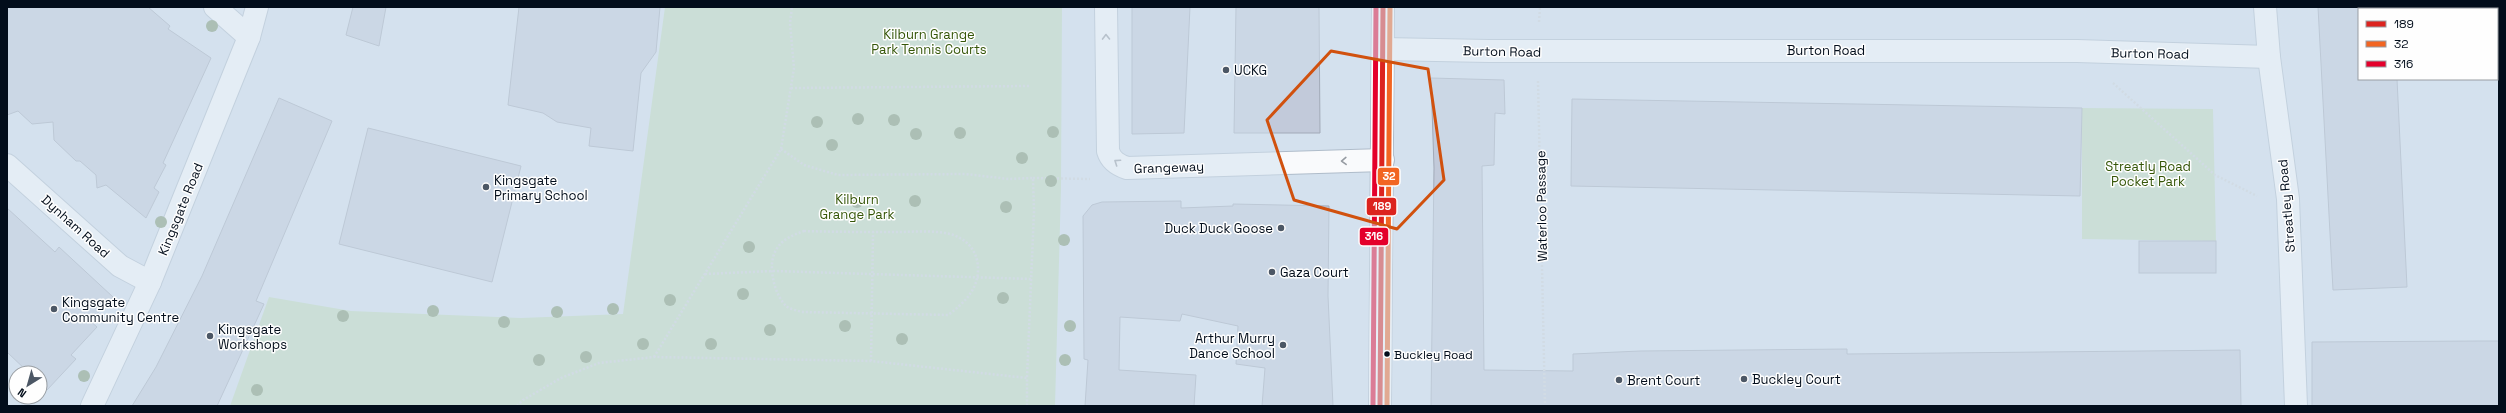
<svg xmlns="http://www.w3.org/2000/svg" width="2506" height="413" viewBox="0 0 2506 413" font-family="'Space Grotesk',sans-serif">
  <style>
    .green { fill: #c0dabb }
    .building { fill: #c2cada; stroke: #a2aab8 }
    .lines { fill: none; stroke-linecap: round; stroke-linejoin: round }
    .street-casing { stroke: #afbcca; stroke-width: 24 }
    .primary-casing { stroke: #afbcca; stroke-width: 24 }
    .path { stroke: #cfd3d7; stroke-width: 2.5; stroke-dasharray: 2 2; stroke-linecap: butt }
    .street { stroke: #f9fafc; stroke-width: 22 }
    .primary { stroke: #f9fafc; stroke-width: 22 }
    .bus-1-casing { stroke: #fefefe; stroke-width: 8 }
    .bus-2-casing { stroke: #fefefe; stroke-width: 8 }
    .bus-3-casing { stroke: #fefefe; stroke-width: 8 }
    .bus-1 { stroke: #dc241f; stroke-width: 5 }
    .bus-2 { stroke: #f26522; stroke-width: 5 }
    .bus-3 { stroke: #e4002b; stroke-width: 5 }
    .tree { fill: #7d9570 }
    .oneway { stroke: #969ba2 }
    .marked { fill: none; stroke: #d1510e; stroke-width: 3; stroke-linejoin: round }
    .poi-dot { fill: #4c5765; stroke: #fefefe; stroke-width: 1.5 }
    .bus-dot { fill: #020d1b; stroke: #fefefe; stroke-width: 1.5 }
    .labels { text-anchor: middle; stroke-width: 3; stroke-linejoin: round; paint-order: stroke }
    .bus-label { font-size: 12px; fill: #020d1b; stroke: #fefefe; text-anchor: start }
    .park-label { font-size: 13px; fill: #355608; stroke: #fefefe }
    .street-label { font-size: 13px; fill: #020d1b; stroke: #fefefe }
    .poi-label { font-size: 13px; fill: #020d1b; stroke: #fefefe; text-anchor: start }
    .line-badge { stroke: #fefefe; stroke-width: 1.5 }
    .badge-label { font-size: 11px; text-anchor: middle; font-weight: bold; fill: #fff }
  </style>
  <rect width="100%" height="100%" fill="#d4e1ee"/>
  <g class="green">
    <path d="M665 7H1062L1061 189 1055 406H230L269 297 351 311 521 318 623 314Z"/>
    <path d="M2082 108 2213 109 2216 241 2082 239Z"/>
  </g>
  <g class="building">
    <path d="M7 7H148L170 26 168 29 211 58 163 163 166 165 154 188 159 192 146 218 106 185 97 188 96 175 80 161H76L54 140 53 122 32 124 18 111 7 115Z"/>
    <path d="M353 7H386L379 46 346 35Z"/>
    <path d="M519 7H660L656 52 641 73 633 151 589 146 591 128 557 122 543 113 508 105Z"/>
    <path d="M1132 7H1190L1184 133 1132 134Z"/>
    <path d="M1236 7H1319L1320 133H1234Z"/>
    <path d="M2318 7H2359V79H2397L2407 287 2333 290Z"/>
    <path d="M1431 78 1504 80 1505 114 1495 113 1494 165 1482 166 1484 370 1573 371V354L1640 351 1847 349V354L2240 350 2241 406H1431L1434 168Z"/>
    <path d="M279 98 332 121 256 301 264 304 217 406H132L156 367 202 276Z"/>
    <path d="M1572 99 2082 108 2080 196 1571 186Z"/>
    <path d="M368 128 521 166 492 282 339 244Z"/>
    <path d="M1181 201V208L1233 206V204L1329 206 1328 296 1333 406H1262L1265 368 1236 364 1238 326 1182 314 1180 321 1120 317 1119 370 1196 375 1194 406H1085L1088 360 1084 359 1083 216 1092 205 1102 202Z"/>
    <path d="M7 208 55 252 59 247 113 297 90 321 97 327 71 355 76 359 47 390 40 383V373H29L7 352Z"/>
    <rect x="2139" y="241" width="77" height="32"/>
    <path d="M2477 341H2499V406H2312V342Z"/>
  </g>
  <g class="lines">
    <g class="street-casing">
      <g id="street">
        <path d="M215 7 249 37"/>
        <path d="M1106 7 1108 151C1111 161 1118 165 1127 168L1383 160"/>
        <path d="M2265 7 2269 57 2288 199 2296 406"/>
        <path d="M1383 49 1489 51H2077L2269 57"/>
        <path d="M7 165 120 266 150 282"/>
        <path d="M92 406 150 282 249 37 257 7"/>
      </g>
    </g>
    <g class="primary-casing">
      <path id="primary" d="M1380 406 1383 7"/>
    </g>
    <g class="path">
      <path d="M1539 22 1540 7"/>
      <path d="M1538 81 1545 406"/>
      <path d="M2113 83 2215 175 2257 196"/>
      <path d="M791 88 1029 86"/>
      <path d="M781 149 804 165 838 175 965 174 1009 179 1033 178 1034 211 1027 378"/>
      <path d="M1033 178 1090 179"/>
      <path d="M804 231C834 232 865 232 895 232 913 232 933 230 950 234 968 239 978 252 978 269 978 290 964 303 948 315L803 312C798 311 789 309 786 306 774 294 767 265 776 250 782 239 793 235 804 231Z"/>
      <path d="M705 274 773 271 1032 279"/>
      <path d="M654 357 781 149 794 68 790 23 792 7"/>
      <path d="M871 361 873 232"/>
      <path d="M517 406 523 400 561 378 599 363 654 357 871 361 1027 378V406"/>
    </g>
    <use href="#street" class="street"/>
    <use href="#primary" class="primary"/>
    <g class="bus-1-casing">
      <path id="bus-1" d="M1380 406 1383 7"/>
    </g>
    <g class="bus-2-casing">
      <path id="bus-2" d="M1387 406 1390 7"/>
    </g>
    <g class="bus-3-casing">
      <path id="bus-3" d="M1373 406 1376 7"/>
    </g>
    <use href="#bus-1" class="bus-1"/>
    <use href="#bus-2" class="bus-2"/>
    <use href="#bus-3" class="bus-3"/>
  </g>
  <g class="tree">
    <circle cx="212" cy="26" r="6"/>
    <circle cx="858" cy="119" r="6"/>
    <circle cx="894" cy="120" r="6"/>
    <circle cx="817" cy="122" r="6"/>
    <circle cx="1053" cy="132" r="6"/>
    <circle cx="960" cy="133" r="6"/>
    <circle cx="916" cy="134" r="6"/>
    <circle cx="832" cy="145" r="6"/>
    <circle cx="1022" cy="158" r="6"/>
    <circle cx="1051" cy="181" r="6"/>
    <circle cx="915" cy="201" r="6"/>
    <circle cx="857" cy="202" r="6"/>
    <circle cx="1006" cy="207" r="6"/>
    <circle cx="161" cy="222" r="6"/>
    <circle cx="1064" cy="240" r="6"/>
    <circle cx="749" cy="247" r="6"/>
    <circle cx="743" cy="294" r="6"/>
    <circle cx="1003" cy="298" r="6"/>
    <circle cx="670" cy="300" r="6"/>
    <circle cx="613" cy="309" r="6"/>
    <circle cx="433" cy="311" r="6"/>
    <circle cx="557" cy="312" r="6"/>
    <circle cx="343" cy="316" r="6"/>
    <circle cx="504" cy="322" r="6"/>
    <circle cx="845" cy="326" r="6"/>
    <circle cx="1070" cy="326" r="6"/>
    <circle cx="770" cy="330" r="6"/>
    <circle cx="902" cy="339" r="6"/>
    <circle cx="643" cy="344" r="6"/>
    <circle cx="711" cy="344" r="6"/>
    <circle cx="586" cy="357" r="6"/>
    <circle cx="539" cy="360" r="6"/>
    <circle cx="1065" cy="360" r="6"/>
    <circle cx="84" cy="376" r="6"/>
    <circle cx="257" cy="390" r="6"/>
  </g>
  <defs><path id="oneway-chevron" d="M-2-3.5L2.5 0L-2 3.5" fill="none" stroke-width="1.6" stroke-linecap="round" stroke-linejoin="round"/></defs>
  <g class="oneway">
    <use href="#oneway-chevron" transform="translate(1106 37) rotate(-91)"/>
    <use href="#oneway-chevron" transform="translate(1344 161) rotate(178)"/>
    <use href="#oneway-chevron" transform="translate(1117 162) rotate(-146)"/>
  </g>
  <path d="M0 0H2506V413H0ZM1331 51 1428 69 1444 180 1397 229 1294 200 1267 120Z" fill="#d4e1ee" fill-opacity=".55" fill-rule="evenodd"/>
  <path class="marked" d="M1331 51 1428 69 1444 180 1397 229 1294 200 1267 120Z"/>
  <g class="poi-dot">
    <circle cx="1226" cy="70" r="4"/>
    <circle cx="486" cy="187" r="4"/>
    <circle cx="1281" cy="228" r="4"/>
    <circle cx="1272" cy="272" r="4"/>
    <circle cx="54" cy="309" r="4"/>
    <circle cx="210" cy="336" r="4"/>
    <circle cx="1283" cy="345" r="4"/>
    <circle cx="1744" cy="379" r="4"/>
    <circle cx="1619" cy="380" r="4"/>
  </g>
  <circle class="bus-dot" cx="1387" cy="354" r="3.5"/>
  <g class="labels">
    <g class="bus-label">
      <text x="1394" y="359">Buckley Road</text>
    </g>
    <g class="park-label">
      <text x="929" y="39">Kilburn Grange<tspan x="929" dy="15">Park Tennis Courts</tspan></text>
      <text x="2148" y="171">Streatly Road<tspan x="2148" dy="15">Pocket Park</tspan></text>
      <text x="857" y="204">Kilburn<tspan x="857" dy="15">Grange Park</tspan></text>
    </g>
    <g class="street-label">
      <text x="1826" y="55">Burton Road</text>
      <text transform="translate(1502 51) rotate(1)" y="5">Burton Road</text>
      <text transform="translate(2150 53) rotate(1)" y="5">Burton Road</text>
      <text transform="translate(1169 167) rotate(-2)" y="5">Grangeway</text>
      <text transform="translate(1541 206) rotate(-91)" y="5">Waterloo Passage</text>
      <text transform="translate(2286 206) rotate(-95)" y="5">Streatley Road</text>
      <text transform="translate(180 209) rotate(-68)" y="5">Kingsgate Road</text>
      <text transform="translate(76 226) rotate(42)" y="5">Dynham Road</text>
    </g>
    <g class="poi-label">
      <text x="1234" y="75">UCKG</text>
      <text x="494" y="185">Kingsgate<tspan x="494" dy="15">Primary School</tspan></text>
      <text x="1273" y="233" text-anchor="end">Duck Duck Goose</text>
      <text x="1280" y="277">Gaza Court</text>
      <text x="62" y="307">Kingsgate<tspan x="62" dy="15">Community Centre</tspan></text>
      <text x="218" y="334">Kingsgate<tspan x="218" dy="15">Workshops</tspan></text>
      <text x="1275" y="343" text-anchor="end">Arthur Murry<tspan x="1275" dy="15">Dance School</tspan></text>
      <text x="1752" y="384">Buckley Court</text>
      <text x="1627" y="385">Brent Court</text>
    </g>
  </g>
  <g class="line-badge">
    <rect x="1377" y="167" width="23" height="19" rx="4" fill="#f26522"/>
    <rect x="1366" y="197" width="31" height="19" rx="4" fill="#dc241f"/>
    <rect x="1359" y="227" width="30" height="19" rx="4" fill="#e4002b"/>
  </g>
  <g class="badge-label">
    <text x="1389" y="180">32</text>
    <text x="1382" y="210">189</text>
    <text x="1374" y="240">316</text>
  </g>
  <rect width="2506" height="413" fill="none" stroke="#020d1b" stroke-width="16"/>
  <rect x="2358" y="8" width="140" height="72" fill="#fefefe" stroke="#999ea3"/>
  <rect x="2366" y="21" width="20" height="6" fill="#dc241f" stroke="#999ea3"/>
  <text x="2394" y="28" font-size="12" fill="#020d1b">189</text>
  <rect x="2366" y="41" width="20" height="6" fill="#f26522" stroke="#999ea3"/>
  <text x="2394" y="48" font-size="12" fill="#020d1b">32</text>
  <rect x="2366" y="61" width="20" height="6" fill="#e4002b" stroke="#999ea3"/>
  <text x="2394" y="68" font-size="12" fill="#020d1b">316</text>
  <g transform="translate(28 385) rotate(217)"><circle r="19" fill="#fefefe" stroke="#999ea3"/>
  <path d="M0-3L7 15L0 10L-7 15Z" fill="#4c5765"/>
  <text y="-6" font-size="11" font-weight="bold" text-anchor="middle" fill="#020d1b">N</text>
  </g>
</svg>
